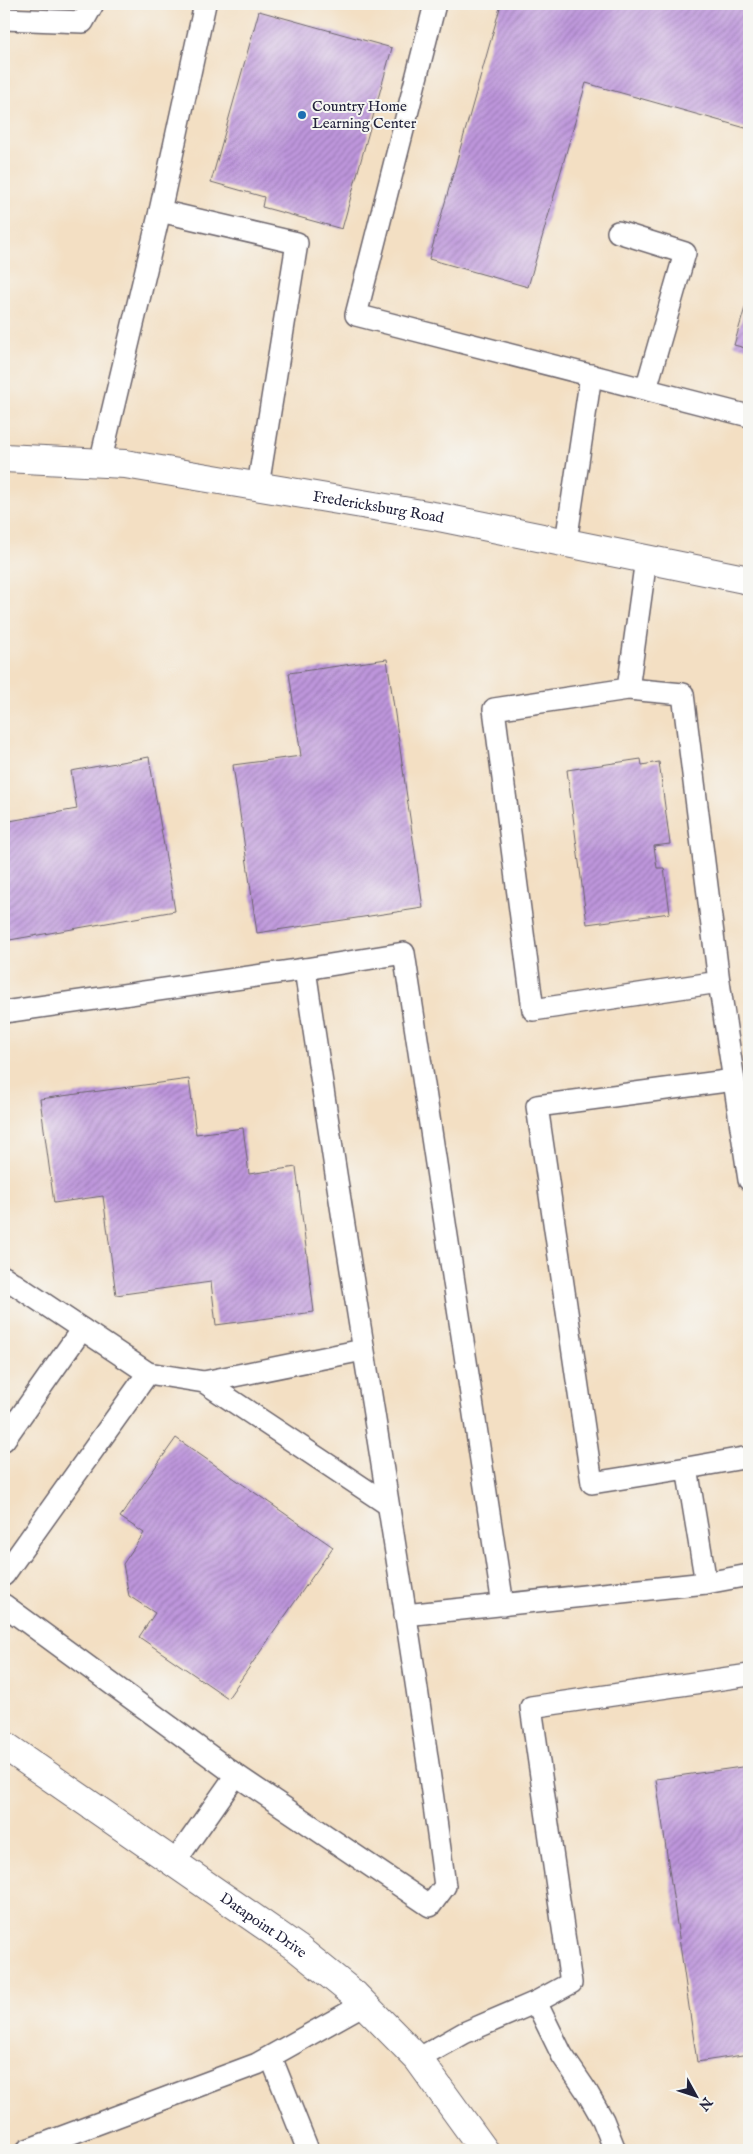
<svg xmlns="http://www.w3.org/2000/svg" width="753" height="2154" viewBox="0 0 753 2154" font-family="'IM FELL English',serif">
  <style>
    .building { fill: url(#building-hatch) }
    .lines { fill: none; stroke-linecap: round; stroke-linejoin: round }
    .service-casing { stroke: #6b646b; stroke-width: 24 }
    .minor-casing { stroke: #6b646b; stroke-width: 30 }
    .primary-casing { stroke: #6b646b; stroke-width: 30 }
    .service { stroke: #fff; stroke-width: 21 }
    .minor { stroke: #fff; stroke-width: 28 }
    .primary { stroke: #fff; stroke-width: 28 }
    .poi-dot { fill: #1f6fb2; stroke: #f6f6f2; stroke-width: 2 }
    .labels { text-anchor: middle; stroke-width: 4; stroke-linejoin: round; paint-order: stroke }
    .poi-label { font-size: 15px; fill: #22223b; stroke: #f6f6f2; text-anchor: start }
    .street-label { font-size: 15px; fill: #22223b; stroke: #f6f6f2 }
  </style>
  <defs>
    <pattern id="building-hatch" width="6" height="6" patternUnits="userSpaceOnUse" patternTransform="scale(1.25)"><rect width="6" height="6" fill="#be96dc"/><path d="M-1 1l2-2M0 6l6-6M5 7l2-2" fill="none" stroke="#9a7ab4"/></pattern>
  </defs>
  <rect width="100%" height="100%" fill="#f6f6f2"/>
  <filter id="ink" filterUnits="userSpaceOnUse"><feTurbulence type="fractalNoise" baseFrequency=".02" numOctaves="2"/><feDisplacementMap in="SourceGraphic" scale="10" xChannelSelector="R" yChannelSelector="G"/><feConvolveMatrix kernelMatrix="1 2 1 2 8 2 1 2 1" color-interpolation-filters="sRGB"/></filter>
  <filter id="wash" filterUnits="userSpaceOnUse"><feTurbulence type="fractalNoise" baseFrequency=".0096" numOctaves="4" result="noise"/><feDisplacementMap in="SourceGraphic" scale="20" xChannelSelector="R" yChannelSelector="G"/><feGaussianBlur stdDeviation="1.12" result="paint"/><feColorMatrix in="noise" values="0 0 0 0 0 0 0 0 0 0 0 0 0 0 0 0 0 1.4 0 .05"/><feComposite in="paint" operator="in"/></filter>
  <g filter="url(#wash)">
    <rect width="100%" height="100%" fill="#f3dfc3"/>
    <g id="blocks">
      <g class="building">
        <path d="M501 4H749V129L586 83 528 287 429 259Z"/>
        <path d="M259 11 392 48 342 229 262 207 264 197 211 182Z"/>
        <path d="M749 294V349L734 345Z"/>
        <path d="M387 659 423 908 257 933 233 765 301 756 289 673Z"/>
        <path d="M149 757 175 911 4 941V822L77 809 71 771Z"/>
        <path d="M641 759 642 765 659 762 670 844 654 846 657 868H664L670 913 587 924 567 770Z"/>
        <path d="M189 1079 196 1134 243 1128 249 1174 296 1167 314 1312 216 1325 211 1282 116 1295 103 1196 54 1203 40 1099Z"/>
        <path d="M176 1438 333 1547 228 1698 139 1637 155 1613 129 1596 123 1564 144 1533 120 1517Z"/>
        <path d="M749 1766V2054L697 2062 656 1779Z"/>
      </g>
    </g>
  </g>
  <g filter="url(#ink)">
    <use href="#blocks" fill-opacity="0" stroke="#6b646b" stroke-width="1"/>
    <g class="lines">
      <g class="service-casing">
        <g id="service">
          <path d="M435 4 356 315 749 416"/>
          <path d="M4 19 83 22 93 4"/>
          <path d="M160 211 297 243 258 486"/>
          <path d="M618 232 685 253 646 389"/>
          <path d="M100 463 160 211 205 4"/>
          <path d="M566 542 591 375"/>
          <path d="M628 689 683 694 719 982 533 1010 494 709 628 689 646 559"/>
          <path d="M305 969 404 953 503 1605"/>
          <path d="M719 982 749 1180"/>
          <path d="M4 1012 305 969C349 1275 404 1579 445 1886L430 1906 236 1775"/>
          <path d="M4 1277 148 1373 204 1382 387 1504"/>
          <path d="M204 1382 363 1350"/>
          <path d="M4 1440 82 1329"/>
          <path d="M687 1468 592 1483 537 1106 734 1080"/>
          <path d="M4 1575 148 1373"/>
          <path d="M706 1583 687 1468 749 1457"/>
          <path d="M4 1605 236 1775 174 1863"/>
          <path d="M405 1615 706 1583 749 1575"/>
          <path d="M536 2002 562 2055 587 2092 603 2120 615 2150"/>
          <path d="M271 2057 308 2150"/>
          <path d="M418 2059 464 2033 536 2002 571 1983 531 1707 749 1675"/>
          <path d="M27 2150 257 2064 364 2004"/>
        </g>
      </g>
      <g class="minor-casing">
        <g id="minor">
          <path id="s1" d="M4 1745 297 1948 355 1995 418 2059 484 2150"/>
        </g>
      </g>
      <g class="primary-casing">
        <g id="primary">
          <path id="s2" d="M4 458 125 464 439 517 749 580"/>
        </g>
      </g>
      <use href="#service" class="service"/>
      <use href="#minor" class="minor"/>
      <use href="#primary" class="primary"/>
    </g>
  </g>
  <circle class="poi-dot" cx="302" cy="115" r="5"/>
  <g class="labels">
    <g class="poi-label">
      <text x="312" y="111">Country Home<tspan x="312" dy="17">Learning Center</tspan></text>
    </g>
    <g class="street-label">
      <text dy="5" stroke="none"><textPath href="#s2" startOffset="378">Fredericksburg Road</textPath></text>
      <text dy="5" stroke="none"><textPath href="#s1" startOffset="316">Datapoint Drive</textPath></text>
    </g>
  </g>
  <rect width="753" height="2154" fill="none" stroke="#f6f6f2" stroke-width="20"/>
  <g transform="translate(696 2096) rotate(130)" stroke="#f6f6f2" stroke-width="4" paint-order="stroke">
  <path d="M0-4L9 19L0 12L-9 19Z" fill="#22223b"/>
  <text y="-8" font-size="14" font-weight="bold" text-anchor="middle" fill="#22223b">N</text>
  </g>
</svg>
